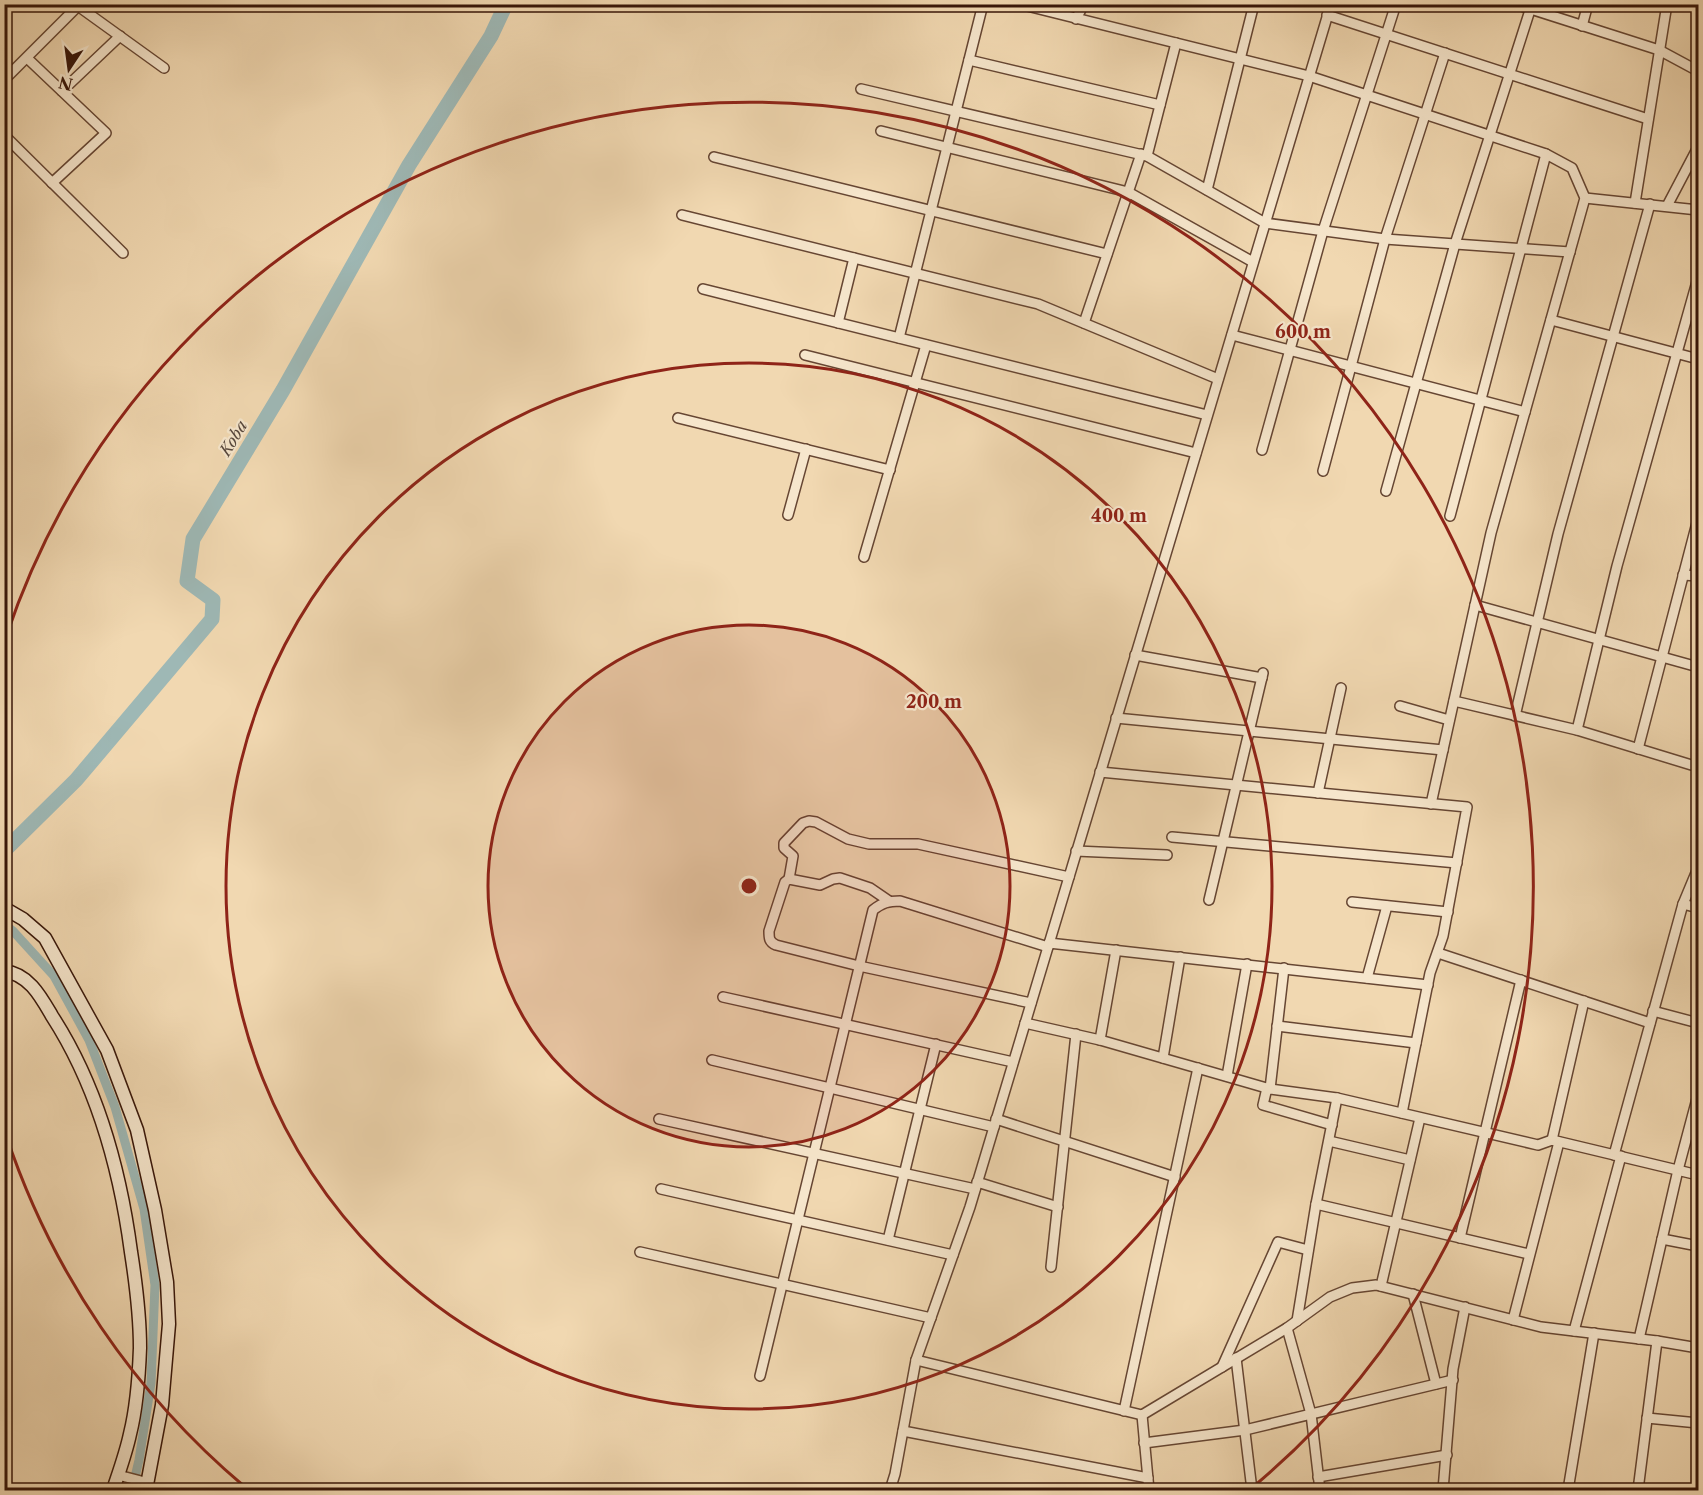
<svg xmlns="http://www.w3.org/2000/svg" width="1703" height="1495" viewBox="0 0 1703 1495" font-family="'Libre Caslon Text',serif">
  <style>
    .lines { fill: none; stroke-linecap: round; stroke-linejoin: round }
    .canal { stroke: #9eb8b5; stroke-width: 9 }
    .river { stroke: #9eb8b5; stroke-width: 15 }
    .street-casing { stroke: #664633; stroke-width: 12 }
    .secondary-casing { stroke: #381609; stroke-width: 15 }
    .street { stroke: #f6e6cc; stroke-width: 9 }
    .secondary { stroke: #f6e6cc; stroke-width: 12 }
    .ring { fill: none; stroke: #8f2418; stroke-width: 3 }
    .labels { text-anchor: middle; stroke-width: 4.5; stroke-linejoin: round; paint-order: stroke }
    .water-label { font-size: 16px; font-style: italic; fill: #57473d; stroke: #f6e6cc }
    .centre { fill: #8f2418; stroke: #f6e6cc; stroke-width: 3 }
    .ring-label { font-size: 18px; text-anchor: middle; font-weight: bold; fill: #8f2418; stroke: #f6e6cc; stroke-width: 4.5; stroke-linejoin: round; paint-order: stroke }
  </style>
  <rect width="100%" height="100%" fill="#f1d8b1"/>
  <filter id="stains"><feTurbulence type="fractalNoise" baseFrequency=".00333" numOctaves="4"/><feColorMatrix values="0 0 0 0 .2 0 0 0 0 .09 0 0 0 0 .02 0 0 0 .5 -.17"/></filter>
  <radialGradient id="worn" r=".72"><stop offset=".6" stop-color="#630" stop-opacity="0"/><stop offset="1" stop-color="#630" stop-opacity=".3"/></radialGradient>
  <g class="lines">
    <path class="canal" d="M4 924 13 931 54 976 89 1040 115 1107 144 1209 155 1285 151 1383 139 1460 132 1490"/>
    <path class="river" d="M4 851 76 780 212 619 213 600 187 581 193 539 283 390 409 165 491 36 506 4"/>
    <g class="street-casing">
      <g id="street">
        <path d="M1019 4 1309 76 1546 154 1572 168 1585 198 1491 533 1431 804"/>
        <path d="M1515 4 1659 50 1698 71"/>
        <path d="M1327 15 1648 119"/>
        <path d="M1076 19 1084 4"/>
        <path d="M1582 26 1588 4"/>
        <path d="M27 58 106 133 52 183"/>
        <path d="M969 60 1160 105"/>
        <path d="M4 80 78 6 164 68"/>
        <path d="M861 89 1147 156 1265 223 1385 239 1570 252"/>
        <path d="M62 91 120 36"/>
        <path d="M881 131 1128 192 1253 262"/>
        <path d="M4 135 123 253"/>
        <path d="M1147 156 1176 43"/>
        <path d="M714 157 1107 254"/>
        <path d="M1207 190 1254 4"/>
        <path d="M1585 198 1698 210"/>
        <path d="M1635 203 1667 4"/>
        <path d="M1667 206 1698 147"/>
        <path d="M682 215 1038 304 1218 379"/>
        <path d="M703 289 1207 415"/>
        <path d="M1551 320 1698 359"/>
        <path d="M838 323 854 258"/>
        <path d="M1084 323 1141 154"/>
        <path d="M1232 335 1525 412"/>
        <path d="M899 338 983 4"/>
        <path d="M805 355 1196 453"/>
        <path d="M678 418 890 470"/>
        <path d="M1262 450 1323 231 1396 4"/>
        <path d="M1323 471 1385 239 1445 53"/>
        <path d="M1386 491 1455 244 1532 4"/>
        <path d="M788 515 806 449"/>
        <path d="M1450 516 1546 154"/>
        <path d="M864 557 926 345"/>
        <path d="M1683 575 1698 576"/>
        <path d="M1475 605 1698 667"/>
        <path d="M1135 655 1262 678"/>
        <path d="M1454 701 1577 730 1698 767"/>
        <path d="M1400 706 1449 720"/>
        <path d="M1515 716 1558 534 1650 204"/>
        <path d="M1116 718 1443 750"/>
        <path d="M1577 730 1617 566 1698 278"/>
        <path d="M1638 749 1698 519"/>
        <path d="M1100 772 1467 807 1443 936 1430 973 1402 1113"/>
        <path d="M1318 793 1341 688"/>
        <path d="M1172 837 1457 863"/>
        <path d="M1076 851 1167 855"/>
        <path d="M789 879 793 856 784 848V843L803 823 809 821 816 822 848 839 869 844H918L1069 877"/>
        <path d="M1209 900 1263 673"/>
        <path d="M889 901 870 888 840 878 833 879 820 885 789 879 785 882 769 931C769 938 769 942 776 945L859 966 1031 1003"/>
        <path d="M1352 902 1448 912"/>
        <path d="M1683 904 1698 908"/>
        <path d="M1049 943 1428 985"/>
        <path d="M1438 953 1650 1023"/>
        <path d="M1367 978 1387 906"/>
        <path d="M723 997 1013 1062"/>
        <path d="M1653 1011 1698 1023"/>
        <path d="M1025 1023 1100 1040 1270 1089 1337 1098 1538 1145 1552 1140 1698 1175"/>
        <path d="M1277 1026 1416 1043"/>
        <path d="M1100 1040 1116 950"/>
        <path d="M1163 1058 1180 957"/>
        <path d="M712 1060 994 1127"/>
        <path d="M1227 1076 1247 964"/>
        <path d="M1267 1088 1263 1105 1332 1125"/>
        <path d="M1270 1089 1284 968"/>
        <path d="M659 1119 975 1189"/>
        <path d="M996 1119 1175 1177"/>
        <path d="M1552 1140 1584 1001"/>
        <path d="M1329 1141 1410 1160"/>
        <path d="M1614 1155 1683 904 1698 868"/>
        <path d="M977 1182 1058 1207"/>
        <path d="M661 1189 953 1255"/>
        <path d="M1316 1204 1529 1254"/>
        <path d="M1460 1238 1521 980"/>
        <path d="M1662 1239 1698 1246"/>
        <path d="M888 1240 936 1044"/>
        <path d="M640 1252 931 1318"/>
        <path d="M1051 1267 1076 1034"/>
        <path d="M1381 1286 1420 1118"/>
        <path d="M1413 1294 1436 1384"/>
        <path d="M1513 1320 1559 1142"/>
        <path d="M1297 1321 1316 1204 1337 1098"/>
        <path d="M1287 1328 1311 1414 1320 1490"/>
        <path d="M1574 1331 1621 1156"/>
        <path d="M1639 1339 1678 1170 1698 1095"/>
        <path d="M1236 1358 1252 1490"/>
        <path d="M916 1360 1142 1415 1287 1328 1330 1297 1352 1288 1376 1285 1541 1327 1657 1341 1698 1348"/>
        <path d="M1222 1367 1278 1242 1308 1250"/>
        <path d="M760 1376 873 910C882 903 888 901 900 901L1048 947"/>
        <path d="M1124 1411 1198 1068"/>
        <path d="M1142 1415 1149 1490"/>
        <path d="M1647 1418 1698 1423"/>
        <path d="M903 1431 1148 1478"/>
        <path d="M1144 1443 1245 1430 1453 1380"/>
        <path d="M118 1475 141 1481 154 1490"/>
        <path d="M1318 1477 1447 1455"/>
        <path d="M890 1490 895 1474 916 1360 970 1207 1331 4"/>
        <path d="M1443 1490 1453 1369 1465 1307"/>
        <path d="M1568 1490 1594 1333"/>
        <path d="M1638 1490 1657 1341"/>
      </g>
    </g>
    <g class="secondary-casing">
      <g id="secondary">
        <path d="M4 908 23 919 45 938 107 1050 137 1130 155 1210 167 1282 169 1324 162 1405 146 1490"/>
        <path d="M4 971C29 974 41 997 52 1016 98 1087 120 1169 131 1252 136 1284 140 1315 140 1348 139 1376 137 1406 130 1434 126 1453 119 1472 113 1490"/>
      </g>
    </g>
    <use href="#street" class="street"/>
    <use href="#secondary" class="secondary"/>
  </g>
  <circle cx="749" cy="886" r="261" fill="#8f2418" fill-opacity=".12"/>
  <g class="ring">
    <circle cx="749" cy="886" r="261"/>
    <circle cx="749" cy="886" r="523"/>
    <path d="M245 1487A784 784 0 0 1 6 1135M6 637A784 784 0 1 1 1253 1487"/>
  </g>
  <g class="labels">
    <g class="water-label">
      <text transform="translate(233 438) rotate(-59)" y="6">Koba</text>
    </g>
  </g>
  <circle cx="749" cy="886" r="9" class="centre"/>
  <g class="ring-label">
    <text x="1303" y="338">600 m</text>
    <text x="1119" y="522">400 m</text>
    <text x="934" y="708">200 m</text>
  </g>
  <rect width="1703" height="1495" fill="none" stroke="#f1d8b1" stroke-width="24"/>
  <rect x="6" y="6" width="1691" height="1483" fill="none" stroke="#381609" stroke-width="3"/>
  <rect x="12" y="12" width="1679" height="1471" fill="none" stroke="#381609" stroke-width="1.5"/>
  <g transform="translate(69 69) rotate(193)" stroke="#f6e6cc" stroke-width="4.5" paint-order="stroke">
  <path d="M0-4.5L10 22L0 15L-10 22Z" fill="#381609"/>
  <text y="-9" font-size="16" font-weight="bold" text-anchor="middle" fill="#381609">N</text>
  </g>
  <rect width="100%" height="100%" filter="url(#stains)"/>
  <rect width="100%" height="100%" fill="url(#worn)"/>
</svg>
